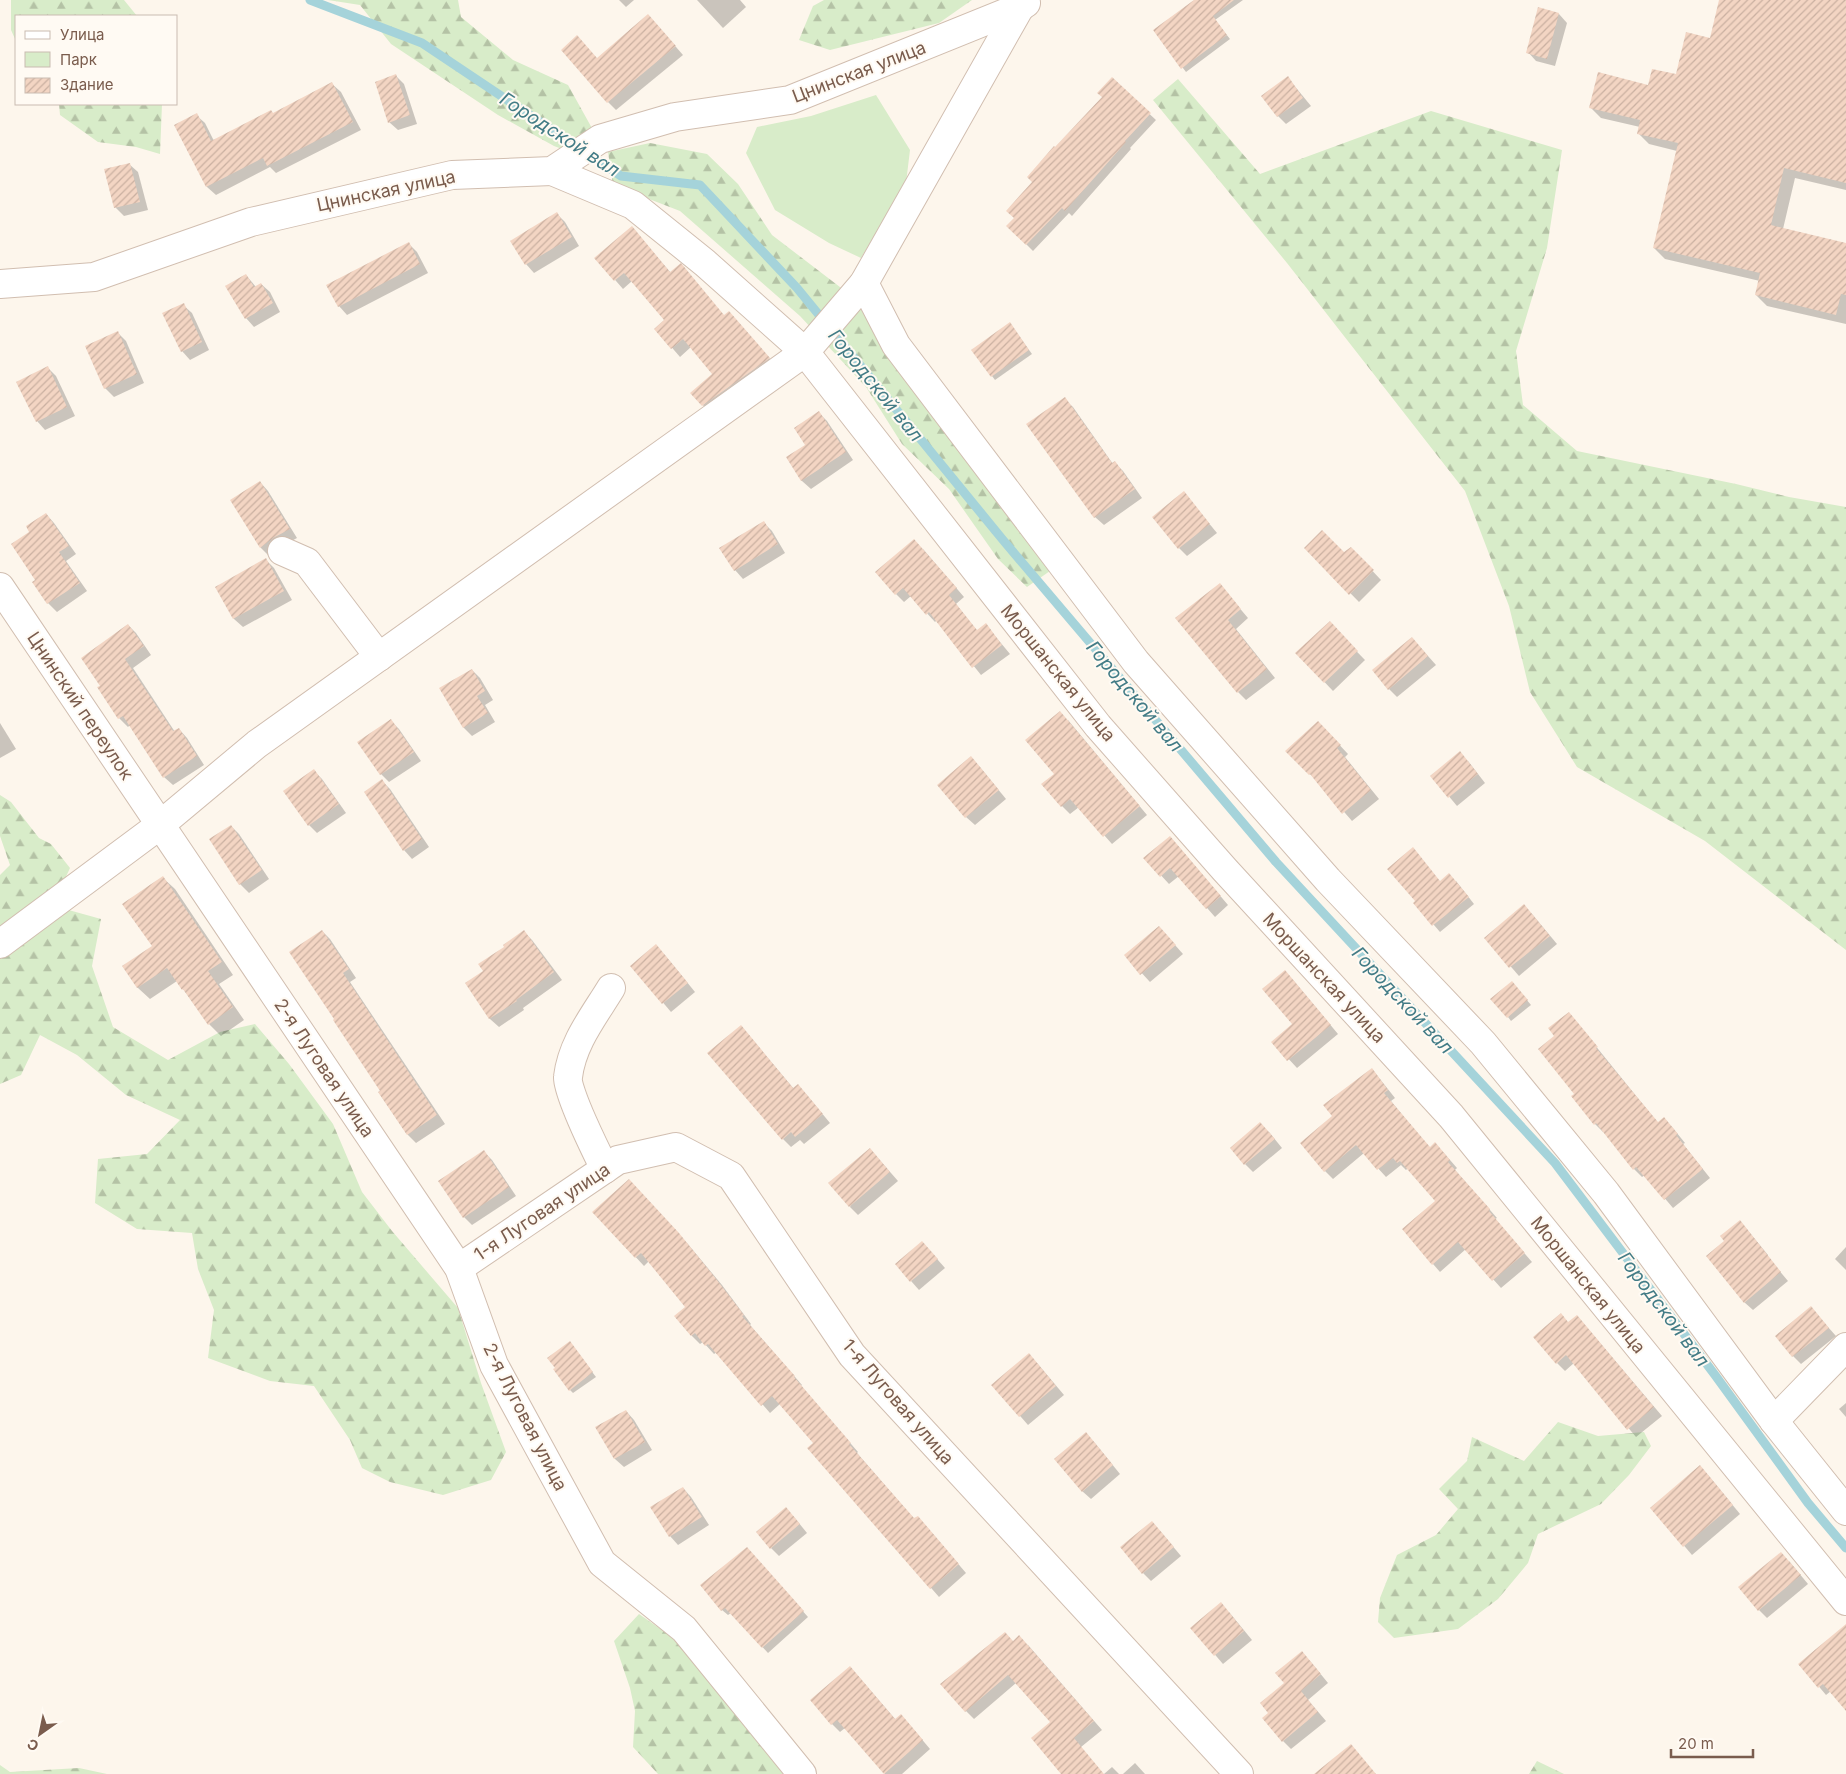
<svg xmlns="http://www.w3.org/2000/svg" width="1846" height="1774" viewBox="0 0 1846 1774" font-family="Inter,sans-serif">
  <style>
    .green { fill: #d8ecc9 }
    .forest { fill: url(#forest-firs) }
    .shadow { fill: #0003 }
    .lines { fill: none; stroke-linecap: round; stroke-linejoin: round }
    .stream { stroke: #a5d3da; stroke-width: 9 }
    .building { fill: url(#building-hatch) }
    .minor-casing { stroke: #d1beb0; stroke-width: 30 }
    .minor { stroke: #fff; stroke-width: 28 }
    .labels { text-anchor: middle; stroke-width: 4; stroke-linejoin: round; paint-order: stroke }
    .street-label { font-size: 18px; fill: #7a5c4d; stroke: #fffaf3 }
    .water-label { font-size: 19px; font-style: italic; fill: #437c86; stroke: #fffaf3 }
  </style>
  <defs>
    <pattern id="forest-firs" width="22" height="20" patternUnits="userSpaceOnUse" patternTransform="scale(1.25)"><rect width="22" height="20" fill="#d8ecc9"/><path d="M5 1l3.5 6h-7zM16 11l3.5 6h-7z" fill="#b4c2a5"/></pattern>
    <pattern id="building-hatch" width="6" height="6" patternUnits="userSpaceOnUse" patternTransform="scale(1.25)"><rect width="6" height="6" fill="#f3d5c3"/><path d="M-1 1l2-2M0 6l6-6M5 7l2-2" fill="none" stroke="#cab0a1"/></pattern>
  </defs>
  <rect width="100%" height="100%" fill="#fdf6ec"/>
  <path class="green" d="M876 95 910 150 906 183 861 258 829 243 775 210 746 153 757 127 811 116Z"/>
  <g class="forest">
    <path d="M11 0H124L137 16H16V41L11 30Z"/>
    <path d="M328 0H458L461 17 513 60 568 85 593 130 570 152 554 146 498 115 391 44 360 5Z"/>
    <path d="M824 0H972L939 23 830 50 799 40 813 6Z"/>
    <path d="M1178 79 1260 174 1431 111 1562 150 1547 248 1516 351 1523 405 1577 451 1736 484 1789 497 1846 507V950L1705 841 1577 767 1530 692 1509 606 1465 491 1287 263 1153 100Z"/>
    <path d="M59 104H162L160 154 136 147 98 142 60 115Z"/>
    <path d="M650 143 707 154 738 184 772 235 853 297 884 330 1050 571 1027 587 998 559 949 489 902 444 866 387 800 316 680 211 613 185 608 152Z"/>
    <path d="M0 795 11 802 39 838 51 844 70 868 57 896 0 932V875L10 865 0 836Z"/>
    <path d="M65 909 101 919 92 966 113 1027 168 1060 220 1032 255 1024 289 1064 333 1124 362 1192 392 1231 458 1308 481 1383 506 1452 491 1480 443 1495 390 1482 362 1468 350 1440 314 1386 270 1381 208 1358 214 1310 198 1269 192 1233 137 1229 95 1203 98 1159 147 1154 180 1120 126 1095 77 1055 40 1035 21 1075 0 1084V955Z"/>
    <path d="M1558 1422 1598 1436 1644 1432 1651 1446 1629 1475 1601 1504 1538 1534 1528 1563 1498 1599 1458 1629 1394 1638 1378 1622 1380 1598 1397 1555 1436 1535 1458 1509 1439 1489 1467 1461 1472 1437 1524 1461Z"/>
    <path d="M639 1614 679 1642 794 1774H658L633 1747 635 1711 630 1688 614 1641Z"/>
    <path d="M1537 1761 1564 1774H1529Z"/>
    <path d="M0 1765 10 1772 79 1768 107 1774H0Z"/>
  </g>
  <g class="shadow">
    <path d="M619 0H634L626 7Z"/>
    <path d="M697 0H740L746 7 723 28Z"/>
    <path d="M1195 0H1243L1215 20 1230 39 1186 72 1154 30Z"/>
    <path d="M1720 0H1846V190L1795 178 1783 229 1846 244V324L1767 306 1756 295 1760 281 1665 259 1654 248 1677 151 1649 144 1638 133 1640 127 1601 118 1591 108 1677 76 1711 39Z"/>
    <path d="M1539 9 1559 14 1567 23 1555 66 1536 61 1528 52Z"/>
    <path d="M656 24 683 55 616 110 608 102 598 59Z"/>
    <path d="M396 76 404 84 417 124 398 130 389 122Z"/>
    <path d="M1288 78 1311 106 1286 124 1278 116Z"/>
    <path d="M1112 79 1156 120 1130 148 1131 149 1072 216 1069 213 1033 251 1008 226 1015 218 1055 149 1104 97Z"/>
    <path d="M332 84 341 92 361 130 276 173 270 167 216 195 207 187 175 126 196 115 205 123 214 141 273 114Z"/>
    <path d="M129 164 138 172 148 210 124 216 116 208 106 170Z"/>
    <path d="M557 214 565 222 579 246 534 273 526 264 512 241Z"/>
    <path d="M632 228 671 273 724 316 737 321 777 367 711 414 692 393 714 374 691 347 680 357 656 329 666 320 632 281 623 289 596 258Z"/>
    <path d="M409 244 417 252 428 273 347 315 339 306Z"/>
    <path d="M246 275 256 287 261 284 270 292 280 312 254 327 246 318Z"/>
    <path d="M183 305 192 313 209 350 190 360 182 351Z"/>
    <path d="M1013 328 1032 354 995 380 992 376Z"/>
    <path d="M118 333 126 341 144 383 114 397 105 388 87 347Z"/>
    <path d="M48 368 56 376 75 416 45 430 37 421Z"/>
    <path d="M1064 399 1073 407 1113 464 1115 463 1123 471 1142 498 1104 525 1095 517 1060 467Z"/>
    <path d="M819 413 827 421 853 460 811 489 802 481 787 458 806 445Z"/>
    <path d="M260 482 268 491 297 538 282 546 269 556 261 548 231 500Z"/>
    <path d="M1184 493 1217 533 1187 556 1179 548Z"/>
    <path d="M46 514 54 523 76 554 66 561 87 591 57 612 48 603 34 582 37 581 31 532Z"/>
    <path d="M764 523 772 531 785 553 743 579 735 570Z"/>
    <path d="M1306 548 1344 554 1351 548 1381 580 1359 602Z"/>
    <path d="M923 549 964 597 956 604 977 631 986 625 1010 654 981 675 937 620 935 622 911 596 904 602 896 594Z"/>
    <path d="M266 560 274 568 292 600 243 627 234 619 216 587Z"/>
    <path d="M1220 585 1248 618 1236 629 1275 678 1246 700 1238 692Z"/>
    <path d="M1329 623 1365 660 1333 691 1297 653Z"/>
    <path d="M128 625 136 633 151 655 133 668 175 732 179 729 187 738 204 765 173 785 164 777 130 725 128 727 119 718 99 688 102 686Z"/>
    <path d="M1420 647 1436 665 1397 697 1389 689Z"/>
    <path d="M472 670 480 678 493 700 485 705 495 722 472 736 464 728 441 689Z"/>
    <path d="M1068 720 1147 815 1112 844 1079 807 1070 814 1062 806 1055 774Z"/>
    <path d="M391 721 399 729 421 761 389 782 381 774Z"/>
    <path d="M1318 722 1348 754 1345 757 1379 799 1352 821 1318 782 1287 751Z"/>
    <path d="M0 723 16 749 0 758Z"/>
    <path d="M1468 761 1485 783 1457 806 1432 776Z"/>
    <path d="M979 766 1006 799 975 825 966 817Z"/>
    <path d="M314 771 322 779 346 813 317 833 309 825Z"/>
    <path d="M382 781 390 789 429 847 412 859 404 850 365 792Z"/>
    <path d="M231 826 239 834 269 879 249 893 240 884 211 840Z"/>
    <path d="M1178 846 1228 905 1215 917 1179 876 1169 884 1145 858Z"/>
    <path d="M163 878 175 889 233 975 219 984 244 1020 221 1036 209 1024 177 981 150 999 138 988 124 967 154 946Z"/>
    <path d="M1456 881 1474 904 1440 932 1415 903 1440 882Z"/>
    <path d="M1532 914 1557 944 1519 976 1486 938Z"/>
    <path d="M322 931 330 939 356 978 350 982 445 1124 416 1143 408 1135 379 1093 382 1091Z"/>
    <path d="M524 932 532 940 562 980 523 1008 524 1010 499 1027 490 1019 467 983 485 971 506 947Z"/>
    <path d="M1167 936 1183 954 1150 982 1126 956Z"/>
    <path d="M664 954 695 992 671 1012 632 966Z"/>
    <path d="M1293 980 1338 1034 1297 1068 1273 1042 1294 1025Z"/>
    <path d="M1516 987 1531 1005 1511 1021 1508 1017Z"/>
    <path d="M1569 1013 1658 1123 1672 1127 1685 1143 1683 1144 1710 1178 1673 1208 1645 1175 1642 1177 1634 1169 1604 1131 1603 1132 1595 1124 1576 1094 1556 1036Z"/>
    <path d="M741 1026 794 1089 806 1094 830 1123 804 1144 800 1140 791 1147 783 1139Z"/>
    <path d="M1372 1069 1395 1098 1391 1101 1430 1149 1443 1152 1457 1168 1455 1170 1497 1218 1495 1219 1532 1262 1501 1288 1466 1249 1440 1272 1433 1264 1437 1201 1408 1168 1406 1170 1401 1165 1386 1177 1364 1153 1333 1179 1325 1171 1334 1117Z"/>
    <path d="M1269 1132 1282 1148 1253 1172 1245 1164Z"/>
    <path d="M870 1149 898 1181 858 1215 850 1207Z"/>
    <path d="M484 1152 492 1160 516 1196 472 1225 464 1217Z"/>
    <path d="M594 1212 687 1243 722 1285 751 1324 750 1325 802 1385 801 1386 858 1452 857 1453 915 1520 926 1526 966 1573 939 1597 809 1448 814 1443 780 1404 770 1413 717 1352 714 1354 703 1342 700 1344 692 1336 676 1316 687 1307 649 1261 644 1266Z"/>
    <path d="M1740 1221 1768 1255 1767 1256 1788 1281 1753 1310 1744 1302 1726 1241Z"/>
    <path d="M1846 1247V1270L1835 1259Z"/>
    <path d="M930 1251 945 1268 919 1290 896 1264Z"/>
    <path d="M1811 1308 1836 1336 1801 1364 1793 1356Z"/>
    <path d="M1577 1316 1662 1416 1636 1437 1574 1363 1565 1371 1557 1363 1569 1323Z"/>
    <path d="M573 1347 596 1377 573 1393 570 1390Z"/>
    <path d="M1037 1363 1064 1395 1028 1425 993 1385Z"/>
    <path d="M1846 1403V1417L1839 1409Z"/>
    <path d="M626 1411 634 1420 652 1450 624 1467 615 1459 597 1428Z"/>
    <path d="M1094 1442 1120 1474 1091 1499 1082 1491Z"/>
    <path d="M1708 1475 1740 1514 1692 1555 1652 1508Z"/>
    <path d="M683 1488 691 1497 709 1525 678 1545 670 1536Z"/>
    <path d="M794 1517 807 1533 779 1556 771 1548Z"/>
    <path d="M1160 1531 1181 1556 1151 1581 1143 1573Z"/>
    <path d="M752 1554 808 1617 768 1653 731 1613 728 1615 722 1610Z"/>
    <path d="M1789 1561 1808 1584 1767 1618 1759 1610Z"/>
    <path d="M1229 1612 1252 1640 1223 1664 1192 1628Z"/>
    <path d="M1846 1634V1709L1831 1691 1826 1695 1800 1664Z"/>
    <path d="M1013 1642 1028 1645 1102 1730 1081 1747 1051 1722 1016 1683 974 1719 966 1711Z"/>
    <path d="M1310 1661 1328 1683 1308 1700 1326 1721 1291 1749 1283 1741 1270 1713Z"/>
    <path d="M858 1676 896 1720 909 1724 930 1749 902 1774H885L845 1728 840 1732 832 1724Z"/>
    <path d="M1135 1763 1145 1774H1123Z"/>
    <path d="M1112 1767 1119 1774H1104Z"/>
  </g>
  <g class="lines">
    <path class="stream" d="M310 0 422 43 621 176 700 185 797 288 1003 540 1276 862 1555 1163 1715 1375 1808 1503 1846 1548"/>
  </g>
  <g class="building">
    <path d="M1194 0H1234L1213 16 1227 35 1181 69 1153 30Z"/>
    <path d="M1719 0H1846V183L1784 168 1771 225 1846 243V295L1841 294 1836 315 1755 295 1760 273 1653 248 1678 143 1637 134 1640 120 1589 108 1598 72 1648 85 1652 69 1676 74 1686 32 1710 38Z"/>
    <path d="M1538 7 1559 13 1547 59 1526 53Z"/>
    <path d="M648 14 676 46 607 103 561 50 577 35 597 58Z"/>
    <path d="M396 74 410 115 388 123 375 82Z"/>
    <path d="M1288 76 1303 98 1277 117 1261 96Z"/>
    <path d="M1112 77 1151 113 1125 141 1126 142 1065 211 1062 208 1026 245 1006 226 1014 218 1006 211 1032 182 1027 177 1054 146 1055 147 1102 97 1097 93Z"/>
    <path d="M332 82 353 122 267 166 263 158 206 187 174 125 197 113 211 141 271 110 273 113Z"/>
    <path d="M130 163 140 202 114 208 104 169Z"/>
    <path d="M557 212 572 237 525 265 510 241Z"/>
    <path d="M632 226 670 272 681 263 724 315 729 311 770 358 702 406 690 393 712 374 683 339 671 349 654 329 664 320 624 273 614 281 594 258Z"/>
    <path d="M409 242 420 264 338 307 326 285Z"/>
    <path d="M246 274 254 287 261 283 273 303 245 319 225 286Z"/>
    <path d="M184 303 202 342 181 352 162 313Z"/>
    <path d="M1010 322 1029 350 991 377 971 350Z"/>
    <path d="M118 331 137 374 104 389 85 346Z"/>
    <path d="M48 366 67 407 36 422 16 382Z"/>
    <path d="M1065 397 1112 463 1115 461 1135 489 1094 518 1026 424Z"/>
    <path d="M819 411 846 452 801 481 786 457 805 445 794 428Z"/>
    <path d="M260 481 290 529 273 538 260 548 230 500Z"/>
    <path d="M1184 491 1210 524 1178 549 1152 517Z"/>
    <path d="M46 513 69 546 59 552 80 583 47 604 32 582 35 580 11 544 29 532 26 526Z"/>
    <path d="M764 521 778 544 734 571 719 548Z"/>
    <path d="M1322 530 1344 552 1351 547 1374 570 1349 595 1304 548Z"/>
    <path d="M914 539 957 588 949 595 977 630 986 623 1002 645 972 668 929 612 926 615 903 588 895 595 875 572Z"/>
    <path d="M266 558 284 591 233 619 215 587Z"/>
    <path d="M1220 583 1241 609 1228 620 1267 669 1237 693 1175 618Z"/>
    <path d="M1330 621 1358 651 1324 683 1295 653Z"/>
    <path d="M128 624 144 646 125 659 173 731 179 728 197 756 163 778 123 716 118 719 97 687 100 686 81 658Z"/>
    <path d="M1412 637 1428 656 1388 690 1372 670Z"/>
    <path d="M472 669 485 691 477 696 488 713 463 728 439 688Z"/>
    <path d="M1060 711 1140 806 1103 837 1070 799 1061 807 1041 784 1054 774 1025 740Z"/>
    <path d="M391 719 414 752 380 775 357 742Z"/>
    <path d="M1318 721 1341 745 1337 748 1371 790 1342 814 1310 774 1309 775 1285 751Z"/>
    <path d="M1460 751 1478 774 1448 798 1430 776Z"/>
    <path d="M971 756 999 790 965 818 937 785Z"/>
    <path d="M314 769 339 804 308 826 283 791Z"/>
    <path d="M382 779 422 839 403 851 364 792Z"/>
    <path d="M231 825 262 870 239 885 209 839Z"/>
    <path d="M1170 836 1221 896 1206 909 1170 868 1160 877 1143 858Z"/>
    <path d="M1413 847 1440 881 1449 873 1469 897 1432 926 1413 903 1415 901 1387 869Z"/>
    <path d="M163 876 222 962 208 971 233 1007 208 1025 183 989 182 990 167 968 137 988 122 966 152 946 122 904Z"/>
    <path d="M1524 904 1550 936 1509 968 1484 938Z"/>
    <path d="M1159 926 1176 945 1140 975 1124 955Z"/>
    <path d="M322 930 349 969 343 973 437 1115 407 1135 378 1092 380 1091 333 1020 334 1019 289 952Z"/>
    <path d="M524 930 554 972 516 1000 517 1001 489 1019 465 983 483 971 478 964 504 947 503 945Z"/>
    <path d="M656 944 688 983 662 1004 630 966Z"/>
    <path d="M1285 970 1331 1025 1287 1061 1271 1042 1292 1024 1262 989Z"/>
    <path d="M1512 981 1528 1000 1507 1018 1490 999Z"/>
    <path d="M1569 1012 1598 1047 1596 1048 1658 1122 1664 1117 1678 1134 1676 1135 1703 1169 1664 1200 1636 1167 1633 1170 1596 1123 1594 1125 1571 1096 1574 1094 1538 1049 1554 1036 1548 1028Z"/>
    <path d="M741 1025 793 1088 798 1084 823 1114 795 1137 791 1132 782 1140 707 1053Z"/>
    <path d="M1372 1068 1388 1090 1384 1093 1430 1147 1435 1142 1450 1160 1448 1162 1490 1209 1489 1211 1525 1253 1492 1281 1458 1242 1432 1265 1402 1229 1435 1201 1400 1161 1397 1163 1393 1158 1377 1170 1356 1145 1324 1172 1300 1143 1332 1116 1323 1105Z"/>
    <path d="M1260 1122 1275 1139 1244 1165 1230 1148Z"/>
    <path d="M870 1148 890 1172 849 1207 828 1183Z"/>
    <path d="M484 1150 509 1187 463 1218 438 1181Z"/>
    <path d="M629 1179 679 1233 713 1275 744 1315 742 1316 795 1376 794 1377 851 1443 849 1444 914 1518 918 1516 959 1564 930 1589 807 1448 813 1443 772 1396 761 1406 708 1344 705 1346 695 1333 691 1336 674 1316 685 1307 641 1253 635 1258 592 1212Z"/>
    <path d="M1740 1220 1781 1272 1744 1303 1706 1256 1724 1241 1720 1236Z"/>
    <path d="M922 1241 938 1259 910 1282 895 1264Z"/>
    <path d="M1811 1306 1829 1328 1792 1357 1775 1336Z"/>
    <path d="M1561 1313 1568 1322 1577 1315 1654 1407 1627 1430 1566 1355 1556 1364 1533 1337Z"/>
    <path d="M570 1341 593 1372 569 1391 553 1369 555 1368 547 1358Z"/>
    <path d="M1029 1353 1056 1386 1019 1417 991 1385Z"/>
    <path d="M626 1410 645 1442 614 1459 595 1427Z"/>
    <path d="M1086 1432 1113 1465 1082 1492 1054 1459Z"/>
    <path d="M1700 1465 1733 1505 1683 1547 1650 1508Z"/>
    <path d="M683 1487 702 1517 669 1537 650 1507Z"/>
    <path d="M786 1507 800 1524 770 1549 756 1532Z"/>
    <path d="M1152 1521 1174 1547 1142 1574 1120 1547Z"/>
    <path d="M747 1547 804 1611 762 1648 725 1608 721 1611 700 1585Z"/>
    <path d="M1781 1552 1801 1575 1758 1611 1738 1587Z"/>
    <path d="M1221 1602 1244 1631 1214 1656 1190 1628Z"/>
    <path d="M1846 1624V1711L1823 1684 1818 1688 1798 1664Z"/>
    <path d="M1005 1632 1013 1641 1019 1635 1094 1721 1074 1738 1104 1774H1061L1031 1738 1050 1722 1008 1675 965 1712 940 1684Z"/>
    <path d="M1302 1651 1321 1674 1301 1691 1318 1712 1282 1742 1262 1718 1268 1713 1260 1703 1284 1683 1275 1673Z"/>
    <path d="M850 1666 895 1719 901 1714 923 1740 884 1774 837 1720 831 1725 810 1700Z"/>
    <path d="M1351 1744 1376 1774H1314Z"/>
  </g>
  <g class="lines">
    <g class="minor-casing">
      <g id="minor">
        <path d="M552 171 633 205 705 263 805 352 1098 726 1225 870 1451 1116 1846 1601"/>
        <path d="M864 283 896 345 1136 662 1328 880 1483 1043 1606 1193 1774 1421 1846 1511"/>
        <path d="M0 284 94 277 251 222 452 175 552 171 600 139 675 117 790 100 1020 7 1026 3"/>
        <path d="M282 551 307 562 379 657"/>
        <path d="M0 587 459 1268 494 1365 602 1563 684 1629 802 1774"/>
        <path d="M0 944 160 825 257 744 805 352 864 283 1020 7"/>
        <path d="M605 1169C597 1153 566 1091 568 1077 572 1043 594 1016 611 988"/>
        <path d="M459 1268 618 1160 676 1147 731 1176 852 1355 1239 1774"/>
        <path d="M1774 1421 1846 1347"/>
      </g>
    </g>
    <use href="#minor" class="minor"/>
  </g>
  <g class="labels">
    <g class="street-label">
      <text transform="translate(859 72) rotate(-21)" y="6">Цнинская улица</text>
      <text transform="translate(386 191) rotate(-12)" y="6">Цнинская улица</text>
      <text transform="translate(1058 673) rotate(51)" y="6">Моршанская улица</text>
      <text transform="translate(80 706) rotate(56)" y="6">Цнинский переулок</text>
      <text transform="translate(1324 978) rotate(47)" y="6">Моршанская улица</text>
      <text transform="translate(324 1068) rotate(56)" y="6">2-я Луговая улица</text>
      <text transform="translate(542 1212) rotate(-34)" y="6">1-я Луговая улица</text>
      <text transform="translate(1588 1285) rotate(51)" y="6">Моршанская улица</text>
      <text transform="translate(898 1402) rotate(49)" y="6">1-я Луговая улица</text>
      <text transform="translate(525 1417) rotate(63)" y="6">2-я Луговая улица</text>
    </g>
    <g class="water-label">
      <text transform="translate(560 134) rotate(33)" y="7">Городской вал</text>
      <text transform="translate(876 385) rotate(51)" y="7">Городской вал</text>
      <text transform="translate(1135 696) rotate(50)" y="7">Городской вал</text>
      <text transform="translate(1403 1000) rotate(47)" y="7">Городской вал</text>
      <text transform="translate(1664 1309) rotate(53)" y="7">Городской вал</text>
    </g>
  </g>
  <rect x="15" y="15" width="162" height="90" fill="#fffaf3" stroke="#cabbb1"/>
  <rect x="25" y="31" width="25" height="8" fill="#ffffff" stroke="#cabbb1"/>
  <text x="60" y="40" font-size="15" fill="#7a5c4d">Улица</text>
  <rect x="25" y="52" width="25" height="15" fill="#d8ecc9" stroke="#cabbb1"/>
  <text x="60" y="65" font-size="15" fill="#7a5c4d">Парк</text>
  <rect x="25" y="78" width="25" height="15" fill="url(#building-hatch)" stroke="#cabbb1"/>
  <text x="60" y="90" font-size="15" fill="#7a5c4d">Здание</text>
  <g transform="translate(40 1734) rotate(213)" stroke="#fffaf3" stroke-width="4" paint-order="stroke">
  <path d="M0-4L9 19L0 12L-9 19Z" fill="#7a5c4d"/>
  <text y="-8" font-size="14" font-weight="bold" text-anchor="middle" fill="#7a5c4d">С</text>
  </g>
  <path d="M1671 1749v8h82v-8" fill="none" stroke="#7a5c4d" stroke-width="2.5"/>
  <text x="1678" y="1749" font-size="15" fill="#7a5c4d" stroke="#fffaf3" stroke-width="4" paint-order="stroke">20 m</text>
</svg>
